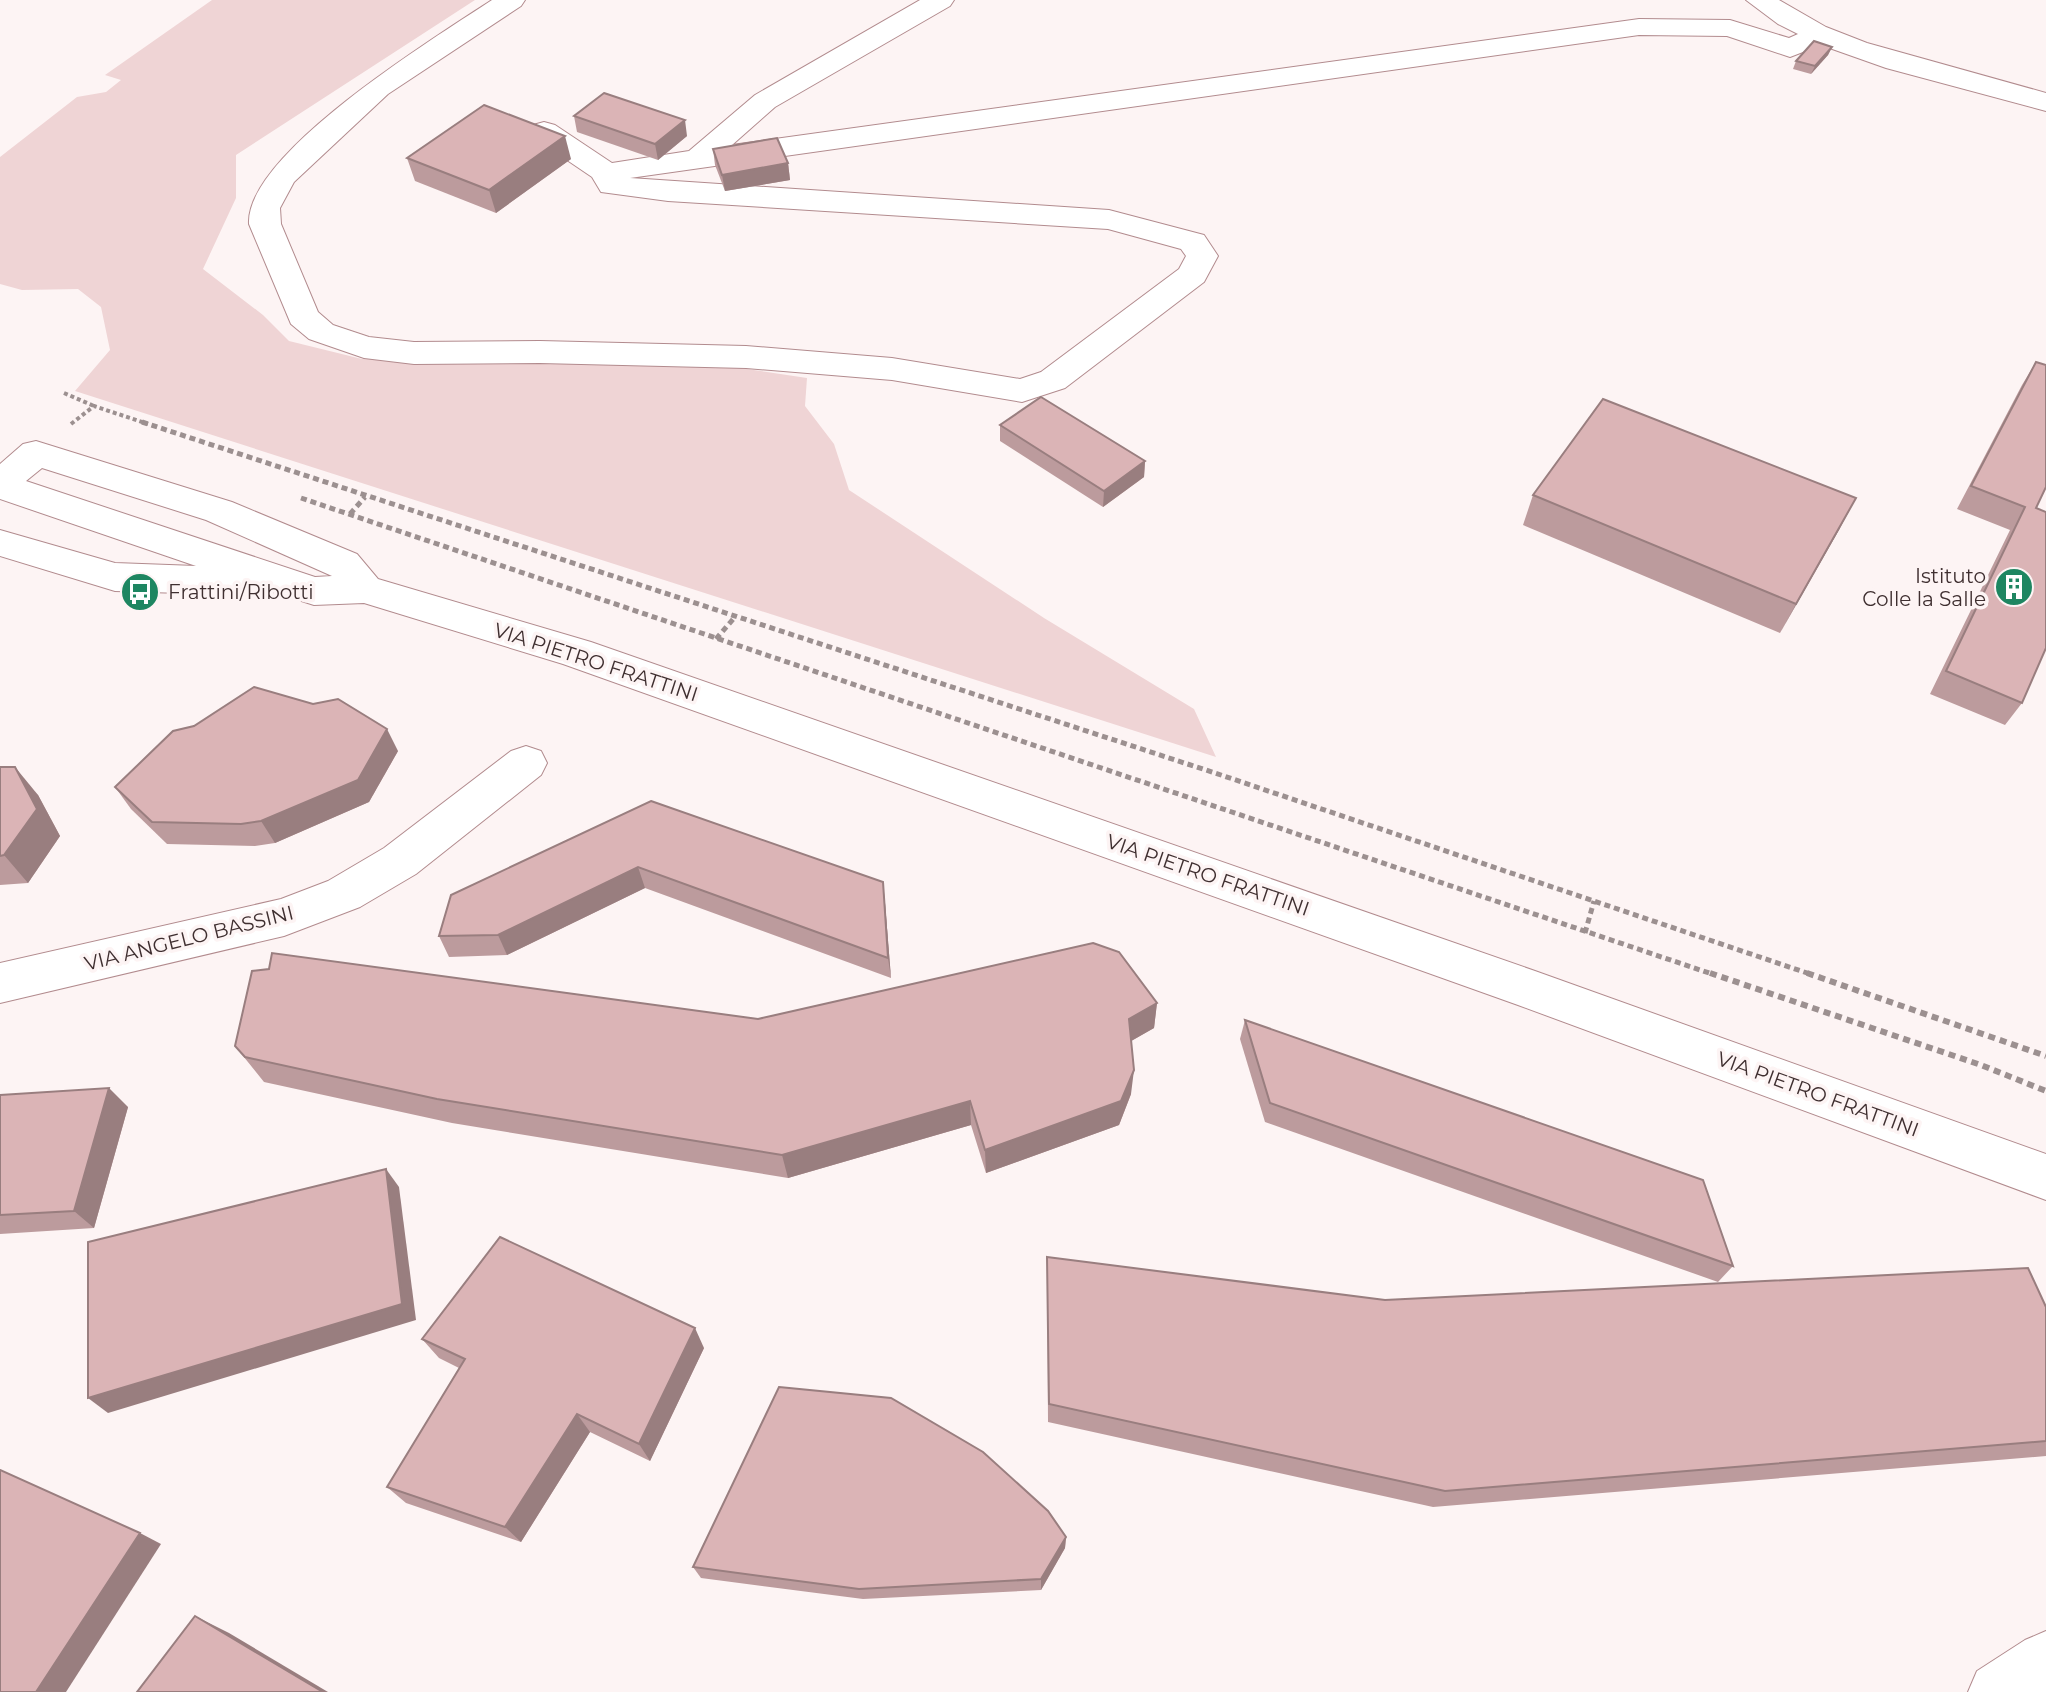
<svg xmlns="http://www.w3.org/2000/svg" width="2046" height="1692" viewBox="0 0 2046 1692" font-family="Montserrat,sans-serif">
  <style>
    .green { fill: #efd4d5 }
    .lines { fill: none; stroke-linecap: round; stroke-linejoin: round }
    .minor-casing { stroke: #b28b8e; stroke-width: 2 }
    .path-far2 { stroke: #9c9090; stroke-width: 4; stroke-dasharray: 4 3; stroke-linecap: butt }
    .path-far1 { stroke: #9c9090; stroke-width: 5; stroke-dasharray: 6 4; stroke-linecap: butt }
    .path { stroke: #9c9090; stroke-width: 6; stroke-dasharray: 7 5; stroke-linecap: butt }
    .minor { fill: #fff; fill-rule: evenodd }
    .wall { fill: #bc9b9d }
    .shaded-wall { fill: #997e7f }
    .building { fill: #dbb4b6; stroke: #997e7f; stroke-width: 2 }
    .labels { text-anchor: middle; stroke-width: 7; stroke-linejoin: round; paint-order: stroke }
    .poi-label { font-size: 20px; fill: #3f2f30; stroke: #fdf4f4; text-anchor: end }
    .street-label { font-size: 20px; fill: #3f2f30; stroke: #fdf4f4 }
  </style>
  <rect width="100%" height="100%" fill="#fdf4f4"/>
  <path class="green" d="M212 0H475L236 155V198L203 269 263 315 289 341 362 359 720 365 807 378 805 406 834 444 849 490 1044 618 1194 709 1216 757 75 391 110 350 101 307 78 289 22 290 0 284V157L77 97 106 92 121 80 105 75Z"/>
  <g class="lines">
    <g class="minor-casing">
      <g id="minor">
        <path d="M492 0H525L521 6 388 94 294 182 280 208 281 224 318 312 333 325 369 337 414 342 540 341 746 346 892 358 1020 379 1041 372 1179 269 1186 256 1181 249 1108 229 668 201 601 192 592 177 533 137 529 131 533 125 544 122 555 125 612 163 689 151 755 95 920 0H954L950 6 775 107 732 145 1639 19 1730 20 1789 38 1798 34 1778 24 1746 0H1779L1826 27 1867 43 2046 93V111L1886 68 1821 45 1790 57 1727 36 1639 35 630 178 1109 210 1204 235 1218 256 1204 282 1065 388 1022 402 892 380 746 368 540 363 414 364 364 358 309 339 291 324 249 224C245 154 436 37 492 0Z"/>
        <path d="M36 441 232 502 357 554 378 579 591 642 1535 971 2046 1154V1200L1518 1005 563 664 364 603 314 605 264 589 249 595 115 591 0 556V530L115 563 196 566 0 499V464L23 444ZM42 468 206 520 332 576 315 577 26 481Z"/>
        <path d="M526 746 541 751 547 763 541 775 416 874 360 907 284 936 0 1003V963L281 899 328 881 384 848 511 751Z"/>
        <path d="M2046 1631V1692H1968L1977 1671 2025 1640Z"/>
      </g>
    </g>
    <g class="path-far2">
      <path d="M64 393 94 406"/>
      <path d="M71 424 94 406 148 424"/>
    </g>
    <g class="path-far1">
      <path d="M142 422 1215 773 1813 975"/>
      <path d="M301 498 1715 975"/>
      <path d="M350 514 365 497"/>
      <path d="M716 639 734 618"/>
      <path d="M1585 933 1594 901"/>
    </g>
    <g class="path">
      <path d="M1710 973 1981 1065 2046 1091"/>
      <path d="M1807 973 2046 1056"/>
    </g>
    <use href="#minor" class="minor"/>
  </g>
  <g class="wall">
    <path d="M1832 47 1828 55 1811 74 1793 69 1796 61Z"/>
    <path d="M574 116 687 136 658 160 577 132Z"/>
    <path d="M713 149 788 163 790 180 725 191 715 165Z"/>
    <path d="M407 158 571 159 496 213 415 181Z"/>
    <path d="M2036 362 2022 703 2005 725 1930 694 2010 530 1957 509 2022 385Z"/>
    <path d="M1000 425 1145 461 1144 477 1103 507 1000 441Z"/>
    <path d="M1533 495 1840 528 1780 633 1523 525Z"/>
    <path d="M398 751 369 802 275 843 255 846 167 844 131 809 115 787Z"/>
    <path d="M0 767 38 795 60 836 28 883 0 885Z"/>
    <path d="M651 801 885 903 891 978 645 888 507 955 449 957 439 936Z"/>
    <path d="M1157 1003 1154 1028 1131 1041V1094L1119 1125 986 1173 971 1125 788 1178 452 1123 264 1082 235 1046 758 1019Z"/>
    <path d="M1245 1020 1733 1266 1718 1282 1265 1122 1240 1039Z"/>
    <path d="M0 1095 128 1107 94 1228 0 1234Z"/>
    <path d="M1047 1257 1385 1300 2046 1307V1456L1433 1507 1048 1422Z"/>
    <path d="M422 1339 704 1348 650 1461 590 1432 521 1542 406 1503 387 1487 459 1368 439 1358Z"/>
    <path d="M1066 1537 1065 1548 1041 1590 863 1599 701 1578 693 1567Z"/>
  </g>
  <g class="shaded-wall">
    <path d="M1832 47 1828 55 1811 74 1815 66Z"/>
    <path d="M685 120 687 136 658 160 655 144Z"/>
    <path d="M565 136 571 159 496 213 489 190Z"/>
    <path d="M788 163 790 180 725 191 722 175Z"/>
    <path d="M1145 461 1144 477 1103 507 1104 491Z"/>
    <path d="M1856 498 1840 528 1780 633 1796 604Z"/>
    <path d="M387 729 398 751 369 802 275 843 261 821Z"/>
    <path d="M15 767 38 795 60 836 28 883 4 855Z"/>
    <path d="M638 867 645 888 507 955 498 935Z"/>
    <path d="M883 882 885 903 891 978 888 958Z"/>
    <path d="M1157 1003 1154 1028 1126 1044 1129 1019Z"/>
    <path d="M1134 1070 1131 1094 1119 1125 986 1173 985 1150Z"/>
    <path d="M109 1088 128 1107 94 1228 74 1211Z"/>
    <path d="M970 1101 971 1125 788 1178 782 1155Z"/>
    <path d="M386 1169 399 1187 416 1320 108 1413 88 1398Z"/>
    <path d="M695 1328 704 1348 650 1461 639 1444Z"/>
    <path d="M577 1414 590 1432 521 1542 505 1527Z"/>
    <path d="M140 1533 161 1544 66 1692H36Z"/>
    <path d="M1066 1537 1065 1548 1041 1590V1579Z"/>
    <path d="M195 1616 229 1633 328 1692H323Z"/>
  </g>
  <g class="building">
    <path d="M1814 41 1832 47 1815 66 1796 61Z"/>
    <path d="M604 93 685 120 655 144 574 116Z"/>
    <path d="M484 105 565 136 489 190 407 158Z"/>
    <path d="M777 138 788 163 722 175 713 149Z"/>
    <path d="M2036 362 2046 365V487L2036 508 2046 512V648L2022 703 1946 671 2025 507 1971 486Z"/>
    <path d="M1041 397 1145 461 1104 491 1000 425Z"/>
    <path d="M1603 399 1856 498 1796 604 1533 495Z"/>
    <path d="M254 687 313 704 338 699 387 729 358 780 261 821 241 824 152 822 115 787 173 731 194 726Z"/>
    <path d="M0 767H15L37 809 4 855 0 856Z"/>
    <path d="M651 801 883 882 888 958 638 867 498 935 439 936 451 895Z"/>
    <path d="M1093 943 1119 952 1157 1003 1129 1019 1134 1070 1121 1101 985 1150 970 1101 782 1155 437 1099 245 1057 235 1046 252 971 269 969 272 953 758 1019Z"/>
    <path d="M1245 1020 1703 1180 1733 1266 1270 1103Z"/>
    <path d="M109 1088 74 1211 0 1215V1095Z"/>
    <path d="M386 1169 402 1304 88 1398V1242Z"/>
    <path d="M500 1237 695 1328 639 1444 577 1414 505 1527 387 1487 465 1359 422 1339Z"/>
    <path d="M1047 1257 1385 1300 2028 1268 2046 1307V1441L1445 1491 1049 1404Z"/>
    <path d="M779 1387 891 1398 983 1452 1048 1511 1066 1537 1041 1579 859 1589 693 1567Z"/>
    <path d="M0 1470 140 1533 36 1692H0Z"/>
    <path d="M195 1616 323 1692H137Z"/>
  </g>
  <defs>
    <g id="building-disc" transform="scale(2)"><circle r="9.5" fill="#1e8661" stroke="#fdf4f4"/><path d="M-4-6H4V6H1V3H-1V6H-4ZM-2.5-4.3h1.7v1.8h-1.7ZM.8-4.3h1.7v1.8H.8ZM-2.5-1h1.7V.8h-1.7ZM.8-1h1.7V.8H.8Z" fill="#fff"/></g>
    <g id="bus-disc" transform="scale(2)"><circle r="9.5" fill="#1e8661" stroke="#fdf4f4"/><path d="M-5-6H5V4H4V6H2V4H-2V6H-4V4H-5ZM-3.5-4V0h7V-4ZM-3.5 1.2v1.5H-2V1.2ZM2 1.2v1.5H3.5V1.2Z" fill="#fff"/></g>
  </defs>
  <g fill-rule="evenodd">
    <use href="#building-disc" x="2014" y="587"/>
    <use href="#bus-disc" x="140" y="592"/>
  </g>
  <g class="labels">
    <g class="poi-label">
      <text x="1986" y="583">Istituto<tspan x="1986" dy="23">Colle la Salle</tspan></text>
      <text x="168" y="599" text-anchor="start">Frattini/Ribotti</text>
    </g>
    <g class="street-label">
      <text transform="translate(596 662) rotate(18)" y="7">VIA PIETRO FRATTINI</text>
      <text transform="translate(1208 875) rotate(19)" y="7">VIA PIETRO FRATTINI</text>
      <text transform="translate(189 938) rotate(-14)" y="7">VIA ANGELO BASSINI</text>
      <text transform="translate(1818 1094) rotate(20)" y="7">VIA PIETRO FRATTINI</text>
    </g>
  </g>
</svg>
